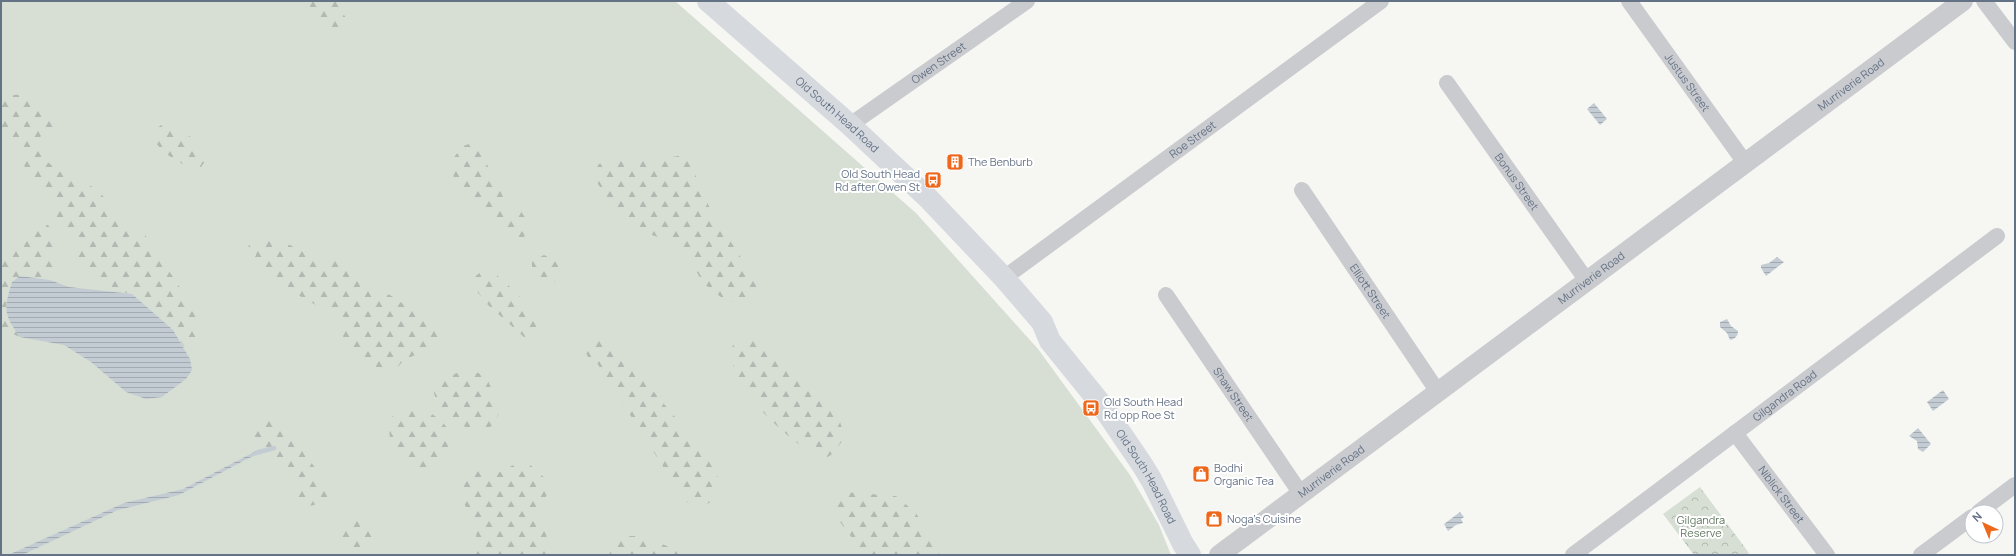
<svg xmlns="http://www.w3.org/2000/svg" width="2016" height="556" viewBox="0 0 2016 556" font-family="Manrope,sans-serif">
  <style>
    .green { fill: #d7dfd4 }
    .forest { fill: url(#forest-firs) }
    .park { fill: url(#park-crowns) }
    .water { fill: url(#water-rules) }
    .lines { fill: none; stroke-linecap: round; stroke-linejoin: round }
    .stream { stroke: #c4ccd3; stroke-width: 4.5 }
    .minor { stroke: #c9cbcf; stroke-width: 16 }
    .tertiary { stroke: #c9cbcf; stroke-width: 20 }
    .primary { stroke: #d6dadf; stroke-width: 22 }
    .labels { text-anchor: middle; stroke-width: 4; stroke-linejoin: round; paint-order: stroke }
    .street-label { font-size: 11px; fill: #647286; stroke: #fff }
    .poi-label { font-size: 11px; fill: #647286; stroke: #fff; text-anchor: start }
    .park-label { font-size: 11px; fill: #61785f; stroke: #fff }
  </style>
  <defs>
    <pattern id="forest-firs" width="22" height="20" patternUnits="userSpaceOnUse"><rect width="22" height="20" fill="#d7dfd4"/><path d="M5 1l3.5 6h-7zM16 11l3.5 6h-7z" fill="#b2b9b2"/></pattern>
    <pattern id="park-crowns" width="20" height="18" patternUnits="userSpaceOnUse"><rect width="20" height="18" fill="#d7dfd4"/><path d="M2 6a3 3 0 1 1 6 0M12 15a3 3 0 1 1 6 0" fill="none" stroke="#b2b9b2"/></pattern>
    <pattern id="water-rules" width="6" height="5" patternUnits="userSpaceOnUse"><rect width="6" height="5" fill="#c4ccd3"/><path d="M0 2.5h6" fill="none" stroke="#a3aab1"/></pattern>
  </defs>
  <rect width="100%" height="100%" fill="#f6f7f3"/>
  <path class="green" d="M1 1H675L916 213 1038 349 1130 475 1159 525 1171 555H1Z"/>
  <g class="forest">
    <path d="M307 1H350L351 7 344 12V15L348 21 352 22 347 27C327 32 315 16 307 1Z"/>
    <path d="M32 94 51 112 56 126 42 135 34 143 45 160 68 178 96 188 125 222 145 235 195 310 198 342 184 347 173 330 132 294 108 290 89 277 74 264 79 251 75 240 52 211 54 198 41 182 26 170 17 149 16 137H1V105L13 95Z"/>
    <path d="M164 123C184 128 198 140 206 160L201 167 194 170C178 161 160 154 153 137L157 128Z"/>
    <path d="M472 143 480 145 491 175 499 187 507 207 512 210H520L526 219 530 233 520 239 508 234 497 223 492 213 465 200 452 173 451 161 463 146Z"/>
    <path d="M687 155 711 211 756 281V301L740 303 726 301 703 283 685 251 668 240 645 233 620 216 598 184 593 173 599 164 625 158 646 160Z"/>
    <path d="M38 224 48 225 55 234 58 270 54 282 20 276 12 282C4 309 3 314 20 337L1 329V251L17 249 25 236Z"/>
    <path d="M259 238H270L288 244 309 255 339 261 375 290 390 295 439 328 441 338 429 350 405 359 394 371 377 373 345 344 341 328 328 312 291 291 276 278 261 274 252 263 256 255 248 246Z"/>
    <path d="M544 255C559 261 563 267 555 282L546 284C537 278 531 273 532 261Z"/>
    <path d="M489 269C511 286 531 305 543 331L536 336 524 337 488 305 476 290 475 277 482 270Z"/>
    <path d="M602 337 612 342 701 448 719 479 711 502 699 508 685 501 597 363 588 357 584 349 593 340Z"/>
    <path d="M750 337 837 412 845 438 831 455 822 460C789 440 735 395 731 354 731 349 734 343 735 339Z"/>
    <path d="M470 370 481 374 488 381 495 396 499 413 492 426C485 428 476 432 468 428 456 424 422 395 438 381 443 377 463 371 470 370Z"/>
    <path d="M423 408C437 417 451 426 453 443L430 474 415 471 390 438 388 422 396 412Z"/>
    <path d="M271 415 282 420 331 491 323 503 309 506 300 502C294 486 290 468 277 457 267 449 254 447 245 438 250 423 255 417 271 415Z"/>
    <path d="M527 462 547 480 545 491 547 495 539 509C542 525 551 539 546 555H473C472 547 478 537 476 530 471 509 458 504 460 479L471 471 505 472 511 466Z"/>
    <path d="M845 492 896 496 916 513 940 555H865L831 510 835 499Z"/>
    <path d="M353 520 362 522 377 540 371 550 358 553 347 549 341 535 344 524Z"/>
    <path d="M630 536H646L685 555H609L613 544Z"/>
  </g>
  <path class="park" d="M1700 487 1749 553 1746 555H1694L1663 514Z"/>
  <g class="water">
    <path d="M1594 103 1607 119 1600 125 1587 109Z"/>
    <path d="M1777 257 1784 262 1766 276 1761 268V265L1769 263Z"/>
    <path d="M20 276 50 280 69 287 132 294 173 330 190 359 192 370 186 379 162 397 146 399 126 392 91 362 64 345 20 337C3 314 4 308 12 282Z"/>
    <path d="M1727 319 1731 326 1738 331C1738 336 1735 339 1730 340L1727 333 1720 327V322Z"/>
    <path d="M1943 390 1949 399 1933 411 1927 402Z"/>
    <path d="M1918 428 1931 444 1923 452 1918 449 1917 441 1909 436Z"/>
    <path d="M260 449 262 453 249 458 179 495 118 510 22 555H8L124 503 183 489Z"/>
    <path d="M1460 512 1464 517 1461 519 1463 523 1456 525 1448 531 1444 524Z"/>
  </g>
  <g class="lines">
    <path class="stream" d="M256 453 274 448"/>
    <g class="minor">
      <path id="s1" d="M1629 1 1746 164"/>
      <path d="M1984 1 2015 42"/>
      <path id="s2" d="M1447 83 1587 281"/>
      <path id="s3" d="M850 125 1027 1"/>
      <path id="s4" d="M1302 190 1438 392"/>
      <path id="s5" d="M1004 278 1381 1"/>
      <path id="s6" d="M1166 295 1301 494"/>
      <path id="s7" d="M1735 433 1827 555"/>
      <path d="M1979 512 2015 485"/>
      <path id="s8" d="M1573 555 1997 236"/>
      <path d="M1921 555 1972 517"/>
    </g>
    <path class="tertiary" id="s9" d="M1219 555 1963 1"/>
    <path class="primary" id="s10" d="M708 1 850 125 928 198 1004 278 1042 322 1050 341 1101 404 1143 466 1152 481 1183 544 1190 555"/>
  </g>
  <defs>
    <g id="building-square" transform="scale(0.9)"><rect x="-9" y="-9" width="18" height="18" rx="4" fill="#ee681c" stroke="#fff"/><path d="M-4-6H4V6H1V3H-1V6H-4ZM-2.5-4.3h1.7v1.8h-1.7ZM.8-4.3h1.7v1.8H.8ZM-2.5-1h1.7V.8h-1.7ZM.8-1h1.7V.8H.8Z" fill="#fff"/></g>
    <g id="bus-square" transform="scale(0.9)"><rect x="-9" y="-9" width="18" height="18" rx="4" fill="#ee681c" stroke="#fff"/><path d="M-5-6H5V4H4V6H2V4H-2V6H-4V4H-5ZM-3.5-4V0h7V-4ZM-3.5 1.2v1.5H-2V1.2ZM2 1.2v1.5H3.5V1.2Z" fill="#fff"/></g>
    <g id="shop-square" transform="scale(0.9)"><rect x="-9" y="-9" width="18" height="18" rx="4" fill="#ee681c" stroke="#fff"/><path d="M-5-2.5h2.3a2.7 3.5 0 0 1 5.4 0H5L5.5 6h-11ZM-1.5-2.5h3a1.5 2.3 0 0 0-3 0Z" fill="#fff"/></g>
  </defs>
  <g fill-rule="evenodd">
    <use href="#building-square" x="955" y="162"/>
    <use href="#bus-square" x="933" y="180"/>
    <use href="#bus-square" x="1091" y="408"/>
    <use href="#shop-square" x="1201" y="474"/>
    <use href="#shop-square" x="1214" y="519"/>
  </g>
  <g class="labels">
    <g class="street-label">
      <text dy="4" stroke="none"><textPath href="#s3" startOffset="108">Owen Street</textPath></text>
      <text dy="4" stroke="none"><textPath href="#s1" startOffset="100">Justus Street</textPath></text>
      <text dy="4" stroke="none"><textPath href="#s9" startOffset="788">Murriverie Road</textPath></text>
      <text dy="4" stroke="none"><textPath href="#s10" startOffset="172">Old South Head Road</textPath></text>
      <text dy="4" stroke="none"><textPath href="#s5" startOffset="234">Roe Street</textPath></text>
      <text dy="4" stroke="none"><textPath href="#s2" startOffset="121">Bonus Street</textPath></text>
      <text dy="4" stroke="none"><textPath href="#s9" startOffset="464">Murriverie Road</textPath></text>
      <text dy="4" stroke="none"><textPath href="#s4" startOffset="122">Elliott Street</textPath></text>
      <text dy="4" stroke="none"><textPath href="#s6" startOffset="120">Shaw Street</textPath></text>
      <text dy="4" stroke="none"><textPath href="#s8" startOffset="265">Gilgandra Road</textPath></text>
      <text dy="4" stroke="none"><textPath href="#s9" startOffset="140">Murriverie Road</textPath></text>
      <text dy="4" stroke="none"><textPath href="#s10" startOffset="651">Old South Head Road</textPath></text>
      <text dy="4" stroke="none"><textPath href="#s7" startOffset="77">Niblick Street</textPath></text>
    </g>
    <g class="poi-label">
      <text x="968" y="166">The Benburb</text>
      <text x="920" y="178" text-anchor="end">Old South Head<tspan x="920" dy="13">Rd after Owen St</tspan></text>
      <text x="1104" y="406">Old South Head<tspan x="1104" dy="13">Rd opp Roe St</tspan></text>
      <text x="1214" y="472">Bodhi<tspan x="1214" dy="13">Organic Tea</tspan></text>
      <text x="1227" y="523">Noga's Cuisine</text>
    </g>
    <g class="park-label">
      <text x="1701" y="524">Gilgandra<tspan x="1701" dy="13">Reserve</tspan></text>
    </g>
  </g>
  <rect width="2016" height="556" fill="none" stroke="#647286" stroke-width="4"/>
  <g transform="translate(1984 524) rotate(316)"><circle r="19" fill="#ffffff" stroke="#c1c7cf"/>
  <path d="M0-3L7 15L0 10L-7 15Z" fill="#ee681c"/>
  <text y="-6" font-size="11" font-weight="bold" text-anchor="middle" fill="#647286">N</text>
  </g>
</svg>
